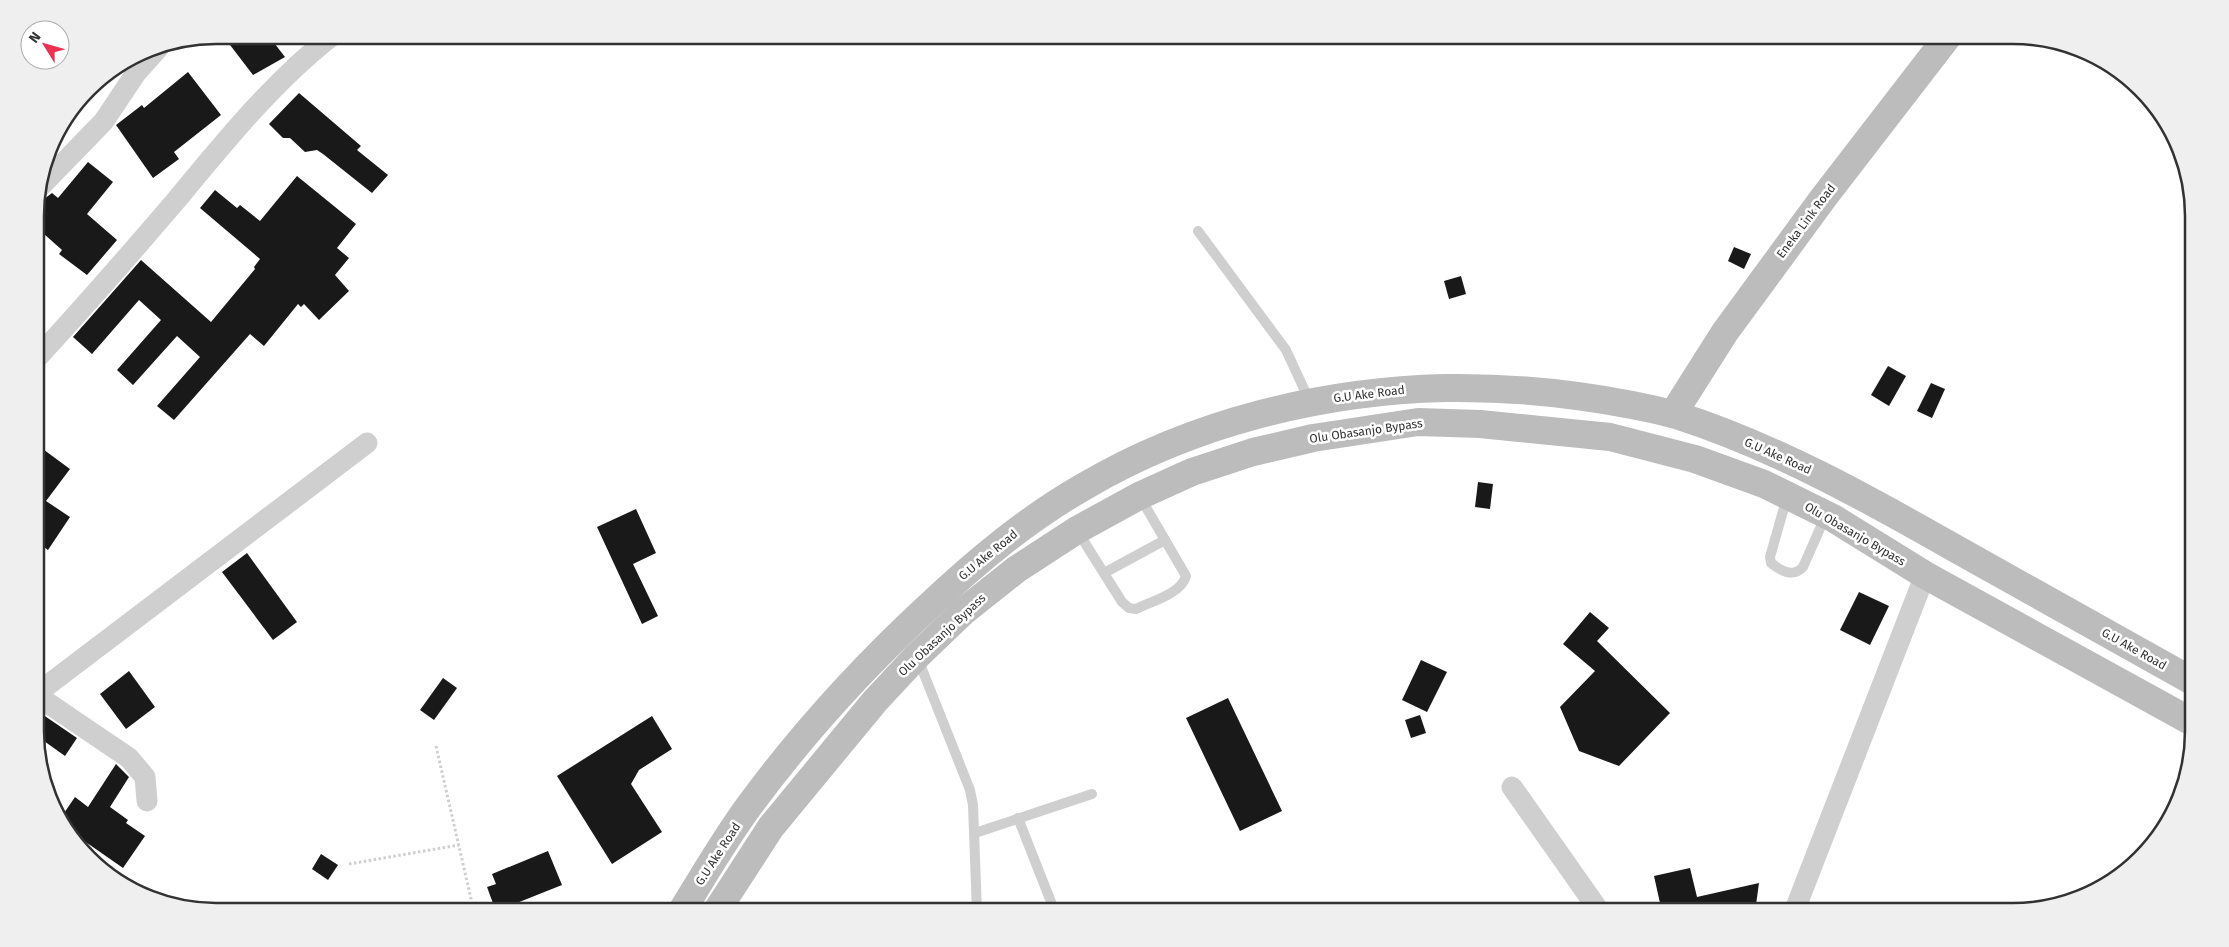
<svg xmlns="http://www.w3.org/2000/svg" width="2229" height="947" viewBox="0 0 2229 947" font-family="'Fira Sans',sans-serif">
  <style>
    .building { fill: #191919 }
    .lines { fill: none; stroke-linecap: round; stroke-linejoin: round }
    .path { stroke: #cfcfcf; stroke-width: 3; stroke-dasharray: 2.5 2.5; stroke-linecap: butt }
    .lane { stroke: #cfcfcf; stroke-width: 10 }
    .street { stroke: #cfcfcf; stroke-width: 21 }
    .secondary { stroke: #bcbcbc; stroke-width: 28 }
    .labels { text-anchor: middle; stroke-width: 5; stroke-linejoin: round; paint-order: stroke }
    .street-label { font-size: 12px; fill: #323232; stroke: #fff }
    .rim { fill: none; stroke: #323232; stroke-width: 2.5 }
  </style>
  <rect width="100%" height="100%" fill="#fff"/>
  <g class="building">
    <path d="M236 35H268L285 57 253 75 227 41Z"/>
    <path d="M188 72 221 115 174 152 179 159 153 178 116 125 142 105 144 108Z"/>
    <path d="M299 93 361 146 357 150 388 175 372 193 323 154 317 150 305 152 290 138H283L269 124Z"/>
    <path d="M88 162 113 182 87 214 117 240 87 275 59 254 62 250 35 226V204L40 199H44L52 193 58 198Z"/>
    <path d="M297 176 356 224 337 248 349 258 335 275 349 291 319 320 304 304 301 307 298 304 264 346 250 334 174 420 157 406 200 357 177 336 133 385 117 370 161 320 139 300 92 354 73 337 141 260 211 322 255 269 254 267 260 259 200 208 215 190 237 208 240 205 260 221Z"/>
    <path d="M1734 247 1751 254 1744 269 1728 261Z"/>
    <path d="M1461 276 1466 294 1449 299 1444 281Z"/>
    <path d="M1888 366 1906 376 1889 406 1871 395Z"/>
    <path d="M1931 383 1945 389 1932 418 1917 411Z"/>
    <path d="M36 444 70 469 46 501 70 517 48 550 36 541Z"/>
    <path d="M1478 482 1493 484 1490 509 1475 507Z"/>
    <path d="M636 509 656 553 633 564 658 616 642 624 597 527Z"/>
    <path d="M247 553 297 622 273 640 222 572Z"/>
    <path d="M1859 592 1889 606 1870 645 1840 630Z"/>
    <path d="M1590 612 1609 628 1597 641 1670 713 1619 766 1579 751 1560 707 1595 671 1563 644Z"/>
    <path d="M1421 660 1447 672 1427 712 1402 700Z"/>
    <path d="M129 671 155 707 126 729 100 694Z"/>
    <path d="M443 678 457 688 434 720 420 710Z"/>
    <path d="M1228 698 1282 811 1240 831 1186 718Z"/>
    <path d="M36 710 77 738 65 756 37 736Z"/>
    <path d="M1420 715 1426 733 1411 738 1405 720Z"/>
    <path d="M652 716 672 749 639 770 631 784 662 832 612 864 557 776Z"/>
    <path d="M116 764 129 777 110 807 128 820 126 823 145 836 123 868 67 829 62 816 75 797 88 807Z"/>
    <path d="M548 851 562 885 502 909 494 906 487 887 496 884 492 874Z"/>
    <path d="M321 854 338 865 328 880 312 869Z"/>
    <path d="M1690 868 1697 897 1759 883 1755 912H1662L1654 876Z"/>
  </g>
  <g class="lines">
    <g class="path">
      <path d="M436 746 474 912"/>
      <path d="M349 864 459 845"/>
    </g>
    <g class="lane">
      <path d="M1198 231 1286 350 1310 402"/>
      <path d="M1787 497 1770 557 1771 563C1781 571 1793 578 1803 567L1826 515"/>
      <path d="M1078 532 1122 602 1129 608 1136 609C1152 601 1181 594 1186 576L1140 497"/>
      <path d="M1104 573 1165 540"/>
      <path d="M918 659 970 790 973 805 977 912"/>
      <path d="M1018 818 1055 912"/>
      <path d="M975 833 1092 794"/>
    </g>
    <g class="street">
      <path d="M40 187 104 121 136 73 160 46"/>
      <path d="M36 359C85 306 132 252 179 197 226 140 275 80 333 35"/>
      <path d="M36 694 367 443"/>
      <path d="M36 695 129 758 145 777 147 801"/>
      <path d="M1512 787 1600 912"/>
      <path d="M1794 912 1925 575"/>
    </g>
    <g class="secondary">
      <path d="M1673 414 1725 332 1824 197 1949 35"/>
      <path d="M681 912C703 877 724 840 749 806 802 734 863 667 929 606 977 561 1027 519 1085 486 1192 423 1321 391 1445 388 1508 387 1570 393 1632 405 1647 408 1662 411 1676 415 1773 446 1863 496 1951 546 2032 591 2113 637 2194 682"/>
      <path d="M716 912 771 827 875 701 917 656 964 611 1017 569 1077 530 1139 496 1192 472 1253 452 1313 438 1418 422 1480 424 1610 437 1695 459 1764 484 1833 518 1925 575 2194 723"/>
    </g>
  </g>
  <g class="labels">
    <g class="street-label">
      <text transform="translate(1806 221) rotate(-53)" y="4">Eneka Link Road</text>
      <text transform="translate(1369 394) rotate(-7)" y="4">G.U Ake Road</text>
      <text transform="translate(1366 431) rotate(-8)" y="4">Olu Obasanjo Bypass</text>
      <text transform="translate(1778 456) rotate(24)" y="4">G.U Ake Road</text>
      <text transform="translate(1855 534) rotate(30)" y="4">Olu Obasanjo Bypass</text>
      <text transform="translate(988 555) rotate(-39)" y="4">G.U Ake Road</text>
      <text transform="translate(942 635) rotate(-43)" y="4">Olu Obasanjo Bypass</text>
      <text transform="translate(2134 649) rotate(29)" y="4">G.U Ake Road</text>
      <text transform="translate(718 854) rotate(-57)" y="4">G.U Ake Road</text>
    </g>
  </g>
  <path d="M0 0H2229V947H0ZM216 44H2013A172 172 0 0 1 2185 216V731A172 172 0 0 1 2013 903H216A172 172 0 0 1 44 731V216A172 172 0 0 1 216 44Z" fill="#efefef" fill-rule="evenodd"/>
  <path class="rim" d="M216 44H2013A172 172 0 0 1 2185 216V731A172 172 0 0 1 2013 903H216A172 172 0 0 1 44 731V216A172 172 0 0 1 216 44Z"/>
  <g transform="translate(45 45) rotate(307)"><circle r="24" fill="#ffffff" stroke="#adadad"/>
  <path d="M0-4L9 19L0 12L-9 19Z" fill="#eb3251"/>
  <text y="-8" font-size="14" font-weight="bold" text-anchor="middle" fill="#323232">N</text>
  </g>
</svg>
